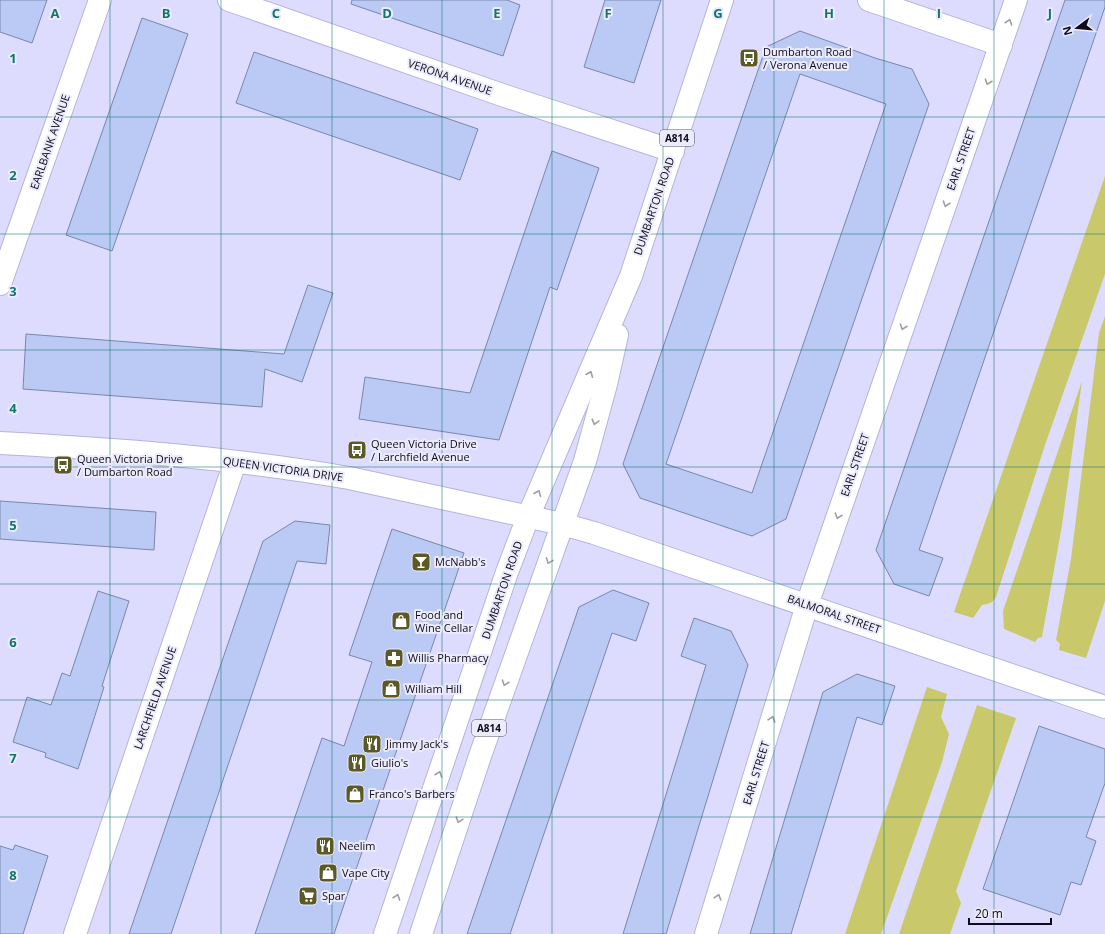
<svg xmlns="http://www.w3.org/2000/svg" width="1105" height="934" viewBox="0 0 1105 934" font-family="'Open Sans',sans-serif">
  <style>
    .green { fill: #c9c86a }
    .building { fill: #bacaf4; stroke: #7987ab; fill-rule: evenodd }
    .lines { fill: none; stroke-linecap: round; stroke-linejoin: round }
    .minor-casing { stroke: #b6b3dc; stroke-width: 24 }
    .tertiary-casing { stroke: #b6b3dc; stroke-width: 24 }
    .primary-casing { stroke: #b6b3dc; stroke-width: 24 }
    .minor { stroke: #fff; stroke-width: 22 }
    .tertiary { stroke: #fff; stroke-width: 22 }
    .primary { stroke: #fff; stroke-width: 22 }
    .oneway { stroke: #9f9ea3 }
    .grid { fill: none; stroke: #0f766e; stroke-width: 1; stroke-opacity: 0.55 }
    .labels { text-anchor: middle; stroke-width: 4; stroke-linejoin: round; paint-order: stroke }
    .shield { fill: #ecebfc; stroke: #514f5e; stroke-width: 1 }
    .shield-label { font-size: 10px; font-weight: bold; fill: #0e0c1a }
    .poi-label { font-size: 11px; fill: #0e0c1a; stroke: #ecebfc; text-anchor: start }
    .street-label { font-size: 11px; fill: #0e0c1a; stroke: #ecebfc }
    .grid-label { font-size: 13px; text-anchor: middle; font-weight: bold; fill: #0f766e; stroke: #ecebfc; stroke-width: 4; stroke-linejoin: round; paint-order: stroke }
  </style>
  <rect width="100%" height="100%" fill="#dedcfe"/>
  <g class="green">
    <path d="M1105 176V274L1045 445 996 597C993 603 988 604 982 605L973 618 954 612Z"/>
    <path d="M1105 316V601L1086 658 1059 650 1060 644 1056 640 1071 559 1099 333Z"/>
    <path d="M1082 381 1062 525 1042 637 1038 638 1035 642 1004 629 1003 611Z"/>
    <path d="M927 687 947 694 941 717 949 734 942 762 881 934H845Z"/>
    <path d="M977 705 1016 718 956 891 961 903 950 934H899Z"/>
  </g>
  <g class="building">
    <path d="M0 0H47L32 43 0 32Z"/>
    <path d="M352 0H507L520 5 503 56 351 4Z"/>
    <path d="M605 0H661L634 83 584 67Z"/>
    <path d="M1065 0H1105V7L919 550 943 558 929 596 894 584 876 550Z"/>
    <path d="M142 18 188 34 112 251 66 235Z"/>
    <path d="M800 31 875 58 912 69 929 104 786 519 752 536 640 498 623 464 766 47ZM800 74 886 104 752 493 666 464Z"/>
    <path d="M254 52 478 129 460 180 236 103Z"/>
    <path d="M552 151 599 168 557 290 550 287 499 440 359 419 365 377 470 393Z"/>
    <path d="M308 285 333 293 302 382 265 369 262 407 23 389 26 334 284 354Z"/>
    <path d="M0 501 156 512 154 550 0 539Z"/>
    <path d="M295 521 330 525 326 564 297 561 171 934H129L263 541Z"/>
    <path d="M392 529 464 553 334 934H255L322 738 344 746 372 662 349 655Z"/>
    <path d="M613 590 649 603 636 641 612 633 510 934H467L579 607Z"/>
    <path d="M98 591 129 601 102 686 104 687 78 769 45 757 46 753 13 742 27 697 51 705 62 673 70 676Z"/>
    <path d="M694 618 731 631 748 665 666 934H623L706 665 681 656Z"/>
    <path d="M857 674 895 686 882 725 857 717 791 934H750L823 692Z"/>
    <path d="M1039 726 1105 749V783L1086 837 1096 841 1081 885 1071 882 1060 915 983 889Z"/>
    <path d="M15 845 48 856 23 934H0V846L13 850Z"/>
  </g>
  <g class="lines">
    <g class="minor-casing">
      <g id="minor">
        <path d="M229 0 505 96 673 151"/>
        <path d="M869 0 1001 45"/>
        <path d="M0 284 100 0"/>
        <path d="M75 934 235 462"/>
        <path d="M706 934 807 605 1016 0"/>
      </g>
    </g>
    <g class="tertiary-casing">
      <path id="tertiary" d="M0 443C117 449 234 458 349 478L562 524 594 533 1105 707"/>
    </g>
    <g class="primary-casing">
      <g id="primary">
        <path d="M385 934 507 572 528 517 631 276 722 0"/>
        <path d="M421 934 480 756 585 461 606 384 617 335"/>
      </g>
    </g>
    <use href="#minor" class="minor"/>
    <use href="#tertiary" class="tertiary"/>
    <use href="#primary" class="primary"/>
  </g>
  <defs><path id="oneway-chevron" d="M-2-3.5L2.5 0L-2 3.5" fill="none" stroke-width="1.6" stroke-linecap="round" stroke-linejoin="round"/></defs>
  <g class="oneway">
    <use href="#oneway-chevron" transform="translate(1009 22) rotate(-71)"/>
    <use href="#oneway-chevron" transform="translate(988 82) rotate(109)"/>
    <use href="#oneway-chevron" transform="translate(946 204) rotate(109)"/>
    <use href="#oneway-chevron" transform="translate(903 327) rotate(109)"/>
    <use href="#oneway-chevron" transform="translate(590 374) rotate(-67)"/>
    <use href="#oneway-chevron" transform="translate(595 422) rotate(105)"/>
    <use href="#oneway-chevron" transform="translate(538 493) rotate(-67)"/>
    <use href="#oneway-chevron" transform="translate(838 516) rotate(109)"/>
    <use href="#oneway-chevron" transform="translate(549 561) rotate(110)"/>
    <use href="#oneway-chevron" transform="translate(505 683) rotate(109)"/>
    <use href="#oneway-chevron" transform="translate(772 719) rotate(-73)"/>
    <use href="#oneway-chevron" transform="translate(439 774) rotate(-71)"/>
    <use href="#oneway-chevron" transform="translate(459 820) rotate(108)"/>
    <use href="#oneway-chevron" transform="translate(397 897) rotate(-71)"/>
    <use href="#oneway-chevron" transform="translate(718 897) rotate(-73)"/>
  </g>
  <path class="grid" d="M110 0V934M221 0V934M332 0V934M442 0V934M552 0V934M663 0V934M774 0V934M884 0V934M994 0V934M0 117H1105M0 234H1105M0 350H1105M0 467H1105M0 584H1105M0 700H1105M0 817H1105"/>
  <defs>
    <g id="bus-square" transform="scale(1)"><rect x="-9" y="-9" width="18" height="18" rx="4" fill="#5b5a27" stroke="#ecebfc"/><path d="M-5-6H5V4H4V6H2V4H-2V6H-4V4H-5ZM-3.5-4V0h7V-4ZM-3.5 1.2v1.5H-2V1.2ZM2 1.2v1.5H3.5V1.2Z" fill="#fff"/></g>
    <g id="bar-square" transform="scale(1)"><rect x="-9" y="-9" width="18" height="18" rx="4" fill="#5b5a27" stroke="#ecebfc"/><path d="M-6-5H6L.8 .8V4.5H3.5V6h-7V4.5H-.8V.8Z" fill="#fff"/></g>
    <g id="shop-square" transform="scale(1)"><rect x="-9" y="-9" width="18" height="18" rx="4" fill="#5b5a27" stroke="#ecebfc"/><path d="M-5-2.5h2.3a2.7 3.5 0 0 1 5.4 0H5L5.5 6h-11ZM-1.5-2.5h3a1.5 2.3 0 0 0-3 0Z" fill="#fff"/></g>
    <g id="pharmacy-square" transform="scale(1)"><rect x="-9" y="-9" width="18" height="18" rx="4" fill="#5b5a27" stroke="#ecebfc"/><path d="M-2-6h4v4h4v4h-4v4h-4v-4h-4v-4h4Z" fill="#fff"/></g>
    <g id="restaurant-square" transform="scale(1)"><rect x="-9" y="-9" width="18" height="18" rx="4" fill="#5b5a27" stroke="#ecebfc"/><path d="M-5-6h1v4h1v-4h1v4h1v-4h1v5L-1.5 .5V6h-2V.5L-5-1ZM5-6V6H3V1.5H1.5Q1.5-4 5-6Z" fill="#fff"/></g>
    <g id="supermarket-square" transform="scale(1)"><rect x="-9" y="-9" width="18" height="18" rx="4" fill="#5b5a27" stroke="#ecebfc"/><path d="M-6-5.5h2.5l.6 2H6L4.5 2H-2.5L-4.4-4H-6ZM-1.5 3.2a1.3 1.3 0 1 0 .1 0ZM3 3.2a1.3 1.3 0 1 0 .1 0Z" fill="#fff"/></g>
  </defs>
  <g fill-rule="evenodd">
    <use href="#bus-square" x="749" y="58"/>
    <use href="#bus-square" x="357" y="450"/>
    <use href="#bus-square" x="63" y="465"/>
    <use href="#bar-square" x="421" y="562"/>
    <use href="#shop-square" x="401" y="621"/>
    <use href="#pharmacy-square" x="394" y="658"/>
    <use href="#shop-square" x="391" y="689"/>
    <use href="#restaurant-square" x="372" y="744"/>
    <use href="#restaurant-square" x="357" y="763"/>
    <use href="#shop-square" x="355" y="794"/>
    <use href="#restaurant-square" x="325" y="846"/>
    <use href="#shop-square" x="328" y="873"/>
    <use href="#supermarket-square" x="308" y="896"/>
  </g>
  <g class="labels">
    <g class="shield">
      <rect x="660" y="130" width="34" height="16" rx="3"/>
      <rect x="472" y="720" width="34" height="16" rx="3"/>
    </g>
    <g class="shield-label">
      <text x="677" y="142">A814</text>
      <text x="489" y="732">A814</text>
    </g>
    <g class="poi-label">
      <text x="763" y="56">Dumbarton Road<tspan x="763" dy="13">/ Verona Avenue</tspan></text>
      <text x="371" y="448">Queen Victoria Drive<tspan x="371" dy="13">/ Larchfield Avenue</tspan></text>
      <text x="77" y="463">Queen Victoria Drive<tspan x="77" dy="13">/ Dumbarton Road</tspan></text>
      <text x="435" y="566">McNabb's</text>
      <text x="415" y="619">Food and<tspan x="415" dy="13">Wine Cellar</tspan></text>
      <text x="408" y="662">Willis Pharmacy</text>
      <text x="405" y="693">William Hill</text>
      <text x="386" y="748">Jimmy Jack's</text>
      <text x="371" y="767">Giulio's</text>
      <text x="369" y="798">Franco's Barbers</text>
      <text x="339" y="850">Neelim</text>
      <text x="342" y="877">Vape City</text>
      <text x="322" y="900">Spar</text>
    </g>
    <g class="street-label">
      <text transform="translate(450 77) rotate(19)" y="4">VERONA AVENUE</text>
      <text transform="translate(50 142) rotate(-71)" y="4">EARLBANK AVENUE</text>
      <text transform="translate(961 159) rotate(-71)" y="4">EARL STREET</text>
      <text transform="translate(654 206) rotate(-71)" y="4">DUMBARTON ROAD</text>
      <text transform="translate(855 465) rotate(-71)" y="4">EARL STREET</text>
      <text transform="translate(283 469) rotate(8)" y="4">QUEEN VICTORIA DRIVE</text>
      <text transform="translate(502 590) rotate(-71)" y="4">DUMBARTON ROAD</text>
      <text transform="translate(834 614) rotate(19)" y="4">BALMORAL STREET</text>
      <text transform="translate(155 698) rotate(-71)" y="4">LARCHFIELD AVENUE</text>
      <text transform="translate(756 773) rotate(-73)" y="4">EARL STREET</text>
    </g>
  </g>
  <g class="grid-label">
    <text x="55" y="18">A</text>
    <text x="166" y="18">B</text>
    <text x="276" y="18">C</text>
    <text x="387" y="18">D</text>
    <text x="497" y="18">E</text>
    <text x="608" y="18">F</text>
    <text x="718" y="18">G</text>
    <text x="829" y="18">H</text>
    <text x="939" y="18">I</text>
    <text x="1050" y="18">J</text>
    <text x="13" y="63">1</text>
    <text x="13" y="180">2</text>
    <text x="13" y="296">3</text>
    <text x="13" y="413">4</text>
    <text x="13" y="530">5</text>
    <text x="13" y="647">6</text>
    <text x="13" y="763">7</text>
    <text x="13" y="880">8</text>
  </g>
  <g transform="translate(1077 28) rotate(254)" stroke="#ecebfc" stroke-width="3" paint-order="stroke">
  <path d="M0-3L7 15L0 10L-7 15Z" fill="#0e0c1a"/>
  <text y="-6" font-size="11" font-weight="bold" text-anchor="middle" fill="#0e0c1a">N</text>
  </g>
  <path d="M969 918v6h82v-6" fill="none" stroke="#0e0c1a" stroke-width="2"/>
  <text x="975" y="918" font-size="12" fill="#0e0c1a" stroke="#ecebfc" stroke-width="3" paint-order="stroke">20 m</text>
</svg>
